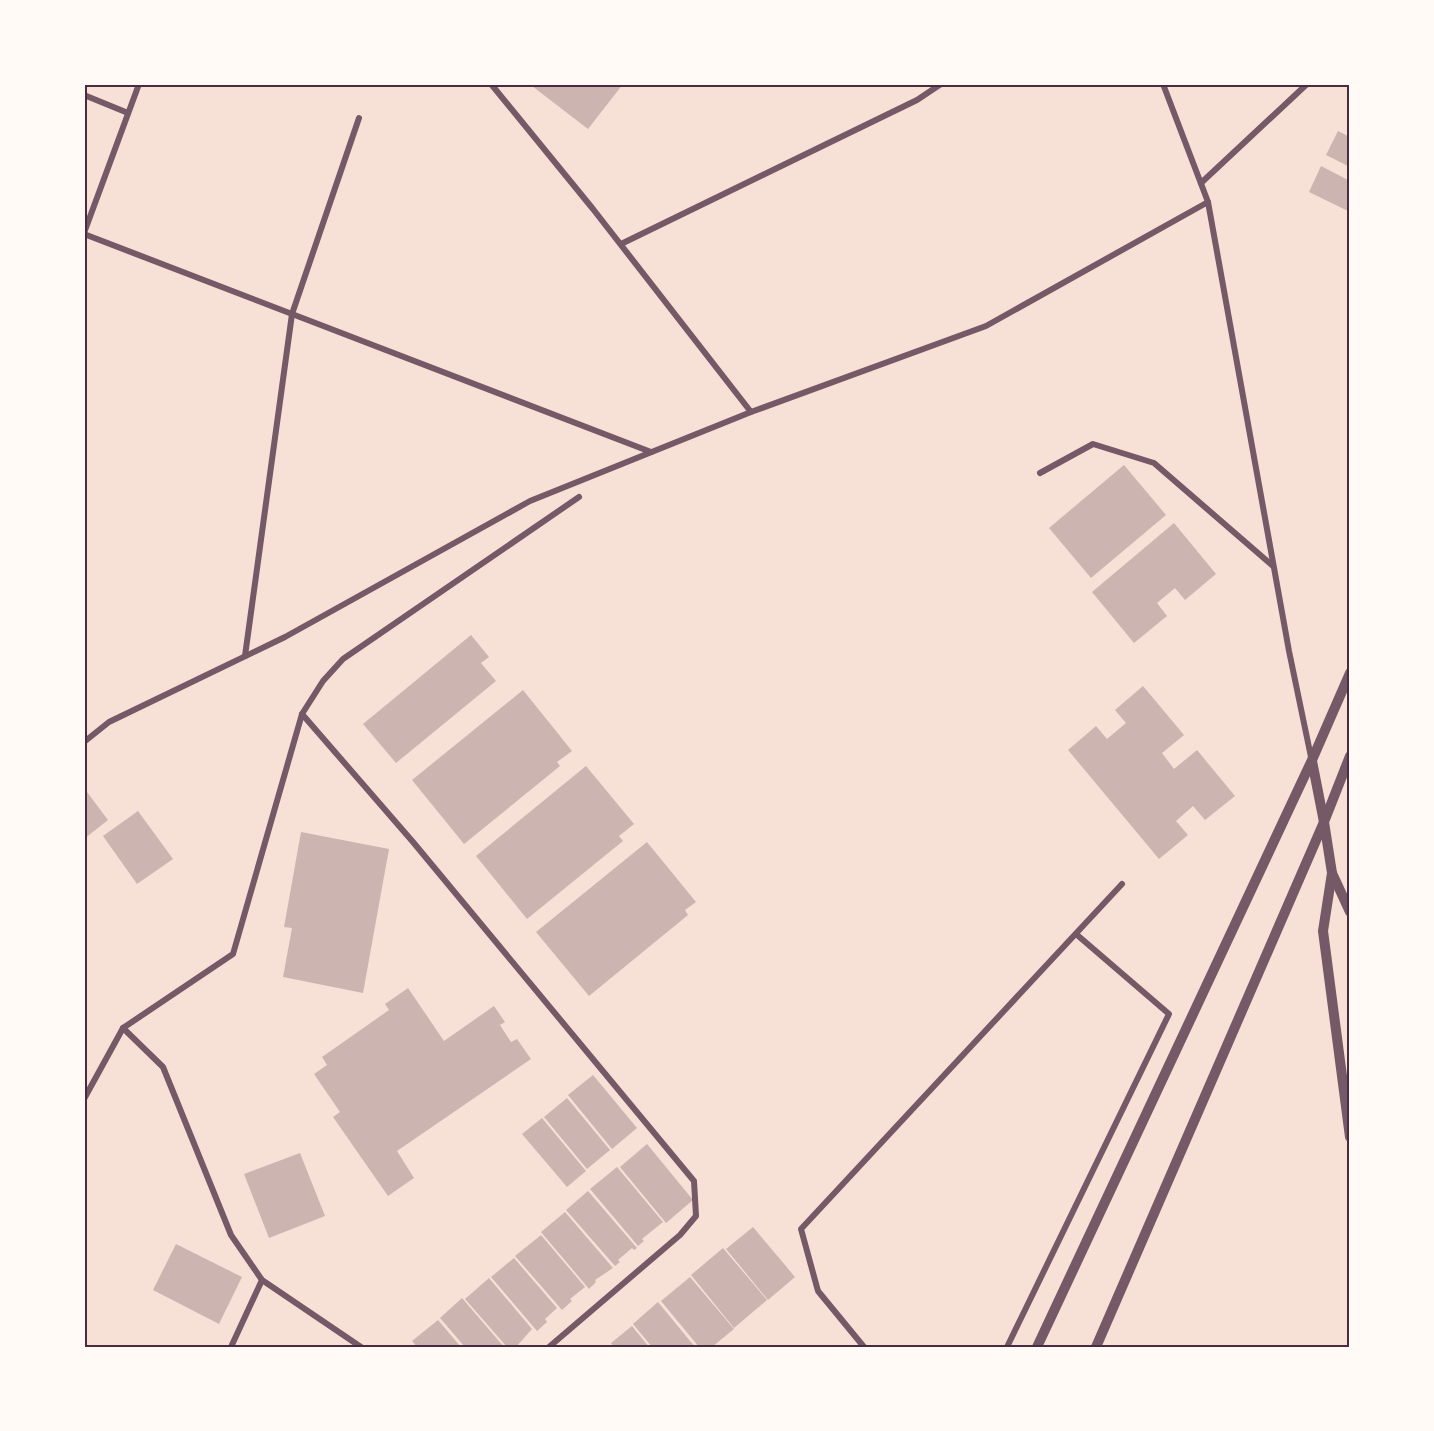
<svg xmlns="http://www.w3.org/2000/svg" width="1434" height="1431" viewBox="0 0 1434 1431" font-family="Commissioner,sans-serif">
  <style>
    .building { fill: #ccb4b1 }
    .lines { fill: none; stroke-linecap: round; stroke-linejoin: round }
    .minor { stroke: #755966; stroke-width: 6 }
    .tertiary { stroke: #755966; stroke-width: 10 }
    .neatline { fill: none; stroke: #4a2c40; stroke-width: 2 }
  </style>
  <rect width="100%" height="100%" fill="#f7e1d7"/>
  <g class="building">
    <path d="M533 84H623L588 129 532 86Z"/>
    <path d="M1338 131 1350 137V167L1326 155Z"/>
    <path d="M1321 166 1350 181V212L1309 192Z"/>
    <path d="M1124 465 1166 515 1091 578 1049 528Z"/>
    <path d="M1174 523 1216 574 1185 600 1175 588 1157 603 1167 616 1134 643 1092 592Z"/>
    <path d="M471 635 489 657 481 663 496 681 396 763 363 724Z"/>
    <path d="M1143 686 1184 735 1162 753 1174 769 1197 750 1235 796 1205 820 1193 806 1176 821 1188 835 1159 859 1068 750 1096 726 1107 739 1126 723 1115 710Z"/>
    <path d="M523 690 572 751 557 762 560 766 464 844 412 780Z"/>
    <path d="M586 766 634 824 619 836 623 841 527 919 476 856Z"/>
    <path d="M84 788 108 820 84 839Z"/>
    <path d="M138 811 173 859 137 884 103 836Z"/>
    <path d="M301 832 389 849 363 993 283 977 292 928 284 927Z"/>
    <path d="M647 842 696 902 685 910 688 915 589 996 536 932Z"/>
    <path d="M408 988 444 1041 494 1006 505 1022 500 1025 511 1042 517 1039 531 1059 397 1151 414 1178 388 1196 333 1117 340 1112 314 1074 327 1065 322 1057 389 1010 385 1004Z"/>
    <path d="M593 1075 637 1128 612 1149 568 1095Z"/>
    <path d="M567 1098 610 1150 587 1169 544 1117Z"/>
    <path d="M542 1118 586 1171 567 1187 522 1134Z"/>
    <path d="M647 1144 693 1200 666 1223 620 1167Z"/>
    <path d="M300 1153 325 1216 269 1238 244 1174Z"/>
    <path d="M617 1167 663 1222 642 1239 644 1241 638 1246 590 1189Z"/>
    <path d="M588 1191 637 1248 634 1250 632 1248 618 1260 620 1262 615 1266 566 1210Z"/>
    <path d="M565 1212 613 1268 595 1280 596 1282 589 1289 541 1232Z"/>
    <path d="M753 1227 795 1277 768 1300 726 1249Z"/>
    <path d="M541 1235 585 1287 570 1299 572 1301 562 1310 515 1256Z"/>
    <path d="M176 1244 242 1277 219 1324 153 1290Z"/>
    <path d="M723 1248 767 1300 734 1328 691 1275Z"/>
    <path d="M514 1258 557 1308 545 1319 547 1322 537 1331 491 1277Z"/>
    <path d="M690 1277 734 1329 712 1347H699L661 1301Z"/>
    <path d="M489 1278 532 1329 516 1347H507L465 1299Z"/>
    <path d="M462 1298 504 1347H465L440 1318Z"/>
    <path d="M658 1302 695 1347H652L633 1324Z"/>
    <path d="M438 1320 461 1347H417L412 1341Z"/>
    <path d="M632 1326 649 1347H614L611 1343Z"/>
  </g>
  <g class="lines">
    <g class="minor">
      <path d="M491 84 593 209 751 412"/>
      <path d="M1163 84 1208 202 1289 651 1311 757"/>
      <path d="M84 95 128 113"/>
      <path d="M1201 183 1307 84"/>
      <path d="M84 233 139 84"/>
      <path d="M84 234 651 452"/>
      <path d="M621 244 917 100 941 84"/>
      <path d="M1040 473 1093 444 1154 463 1273 566"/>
      <path d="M245 656 292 314 359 118"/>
      <path d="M302 714 413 842 694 1181 696 1216 680 1235 549 1347"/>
      <path d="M84 742 109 722 285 637 530 501 751 412 986 326 1208 202"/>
      <path d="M123 1028 233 954 302 714 323 681 343 659 579 497"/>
      <path d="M84 1099 123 1028 163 1067 231 1235 262 1280 361 1347"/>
      <path d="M231 1347 262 1280"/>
      <path d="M864 1347 818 1291 801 1229 1122 884"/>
      <path d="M1007 1347 1169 1014 1076 934"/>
    </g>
    <g class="tertiary">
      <path d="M1312 761 1324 822 1332 873 1323 931 1350 1137"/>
      <path d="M1332 873 1350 912"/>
      <path d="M1037 1347 1312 760 1350 673"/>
      <path d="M1096 1347 1324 822 1350 756"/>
    </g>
  </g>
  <rect width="1434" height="1431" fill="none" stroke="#fffaf5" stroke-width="171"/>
  <rect x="86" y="86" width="1262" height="1260" class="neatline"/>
</svg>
